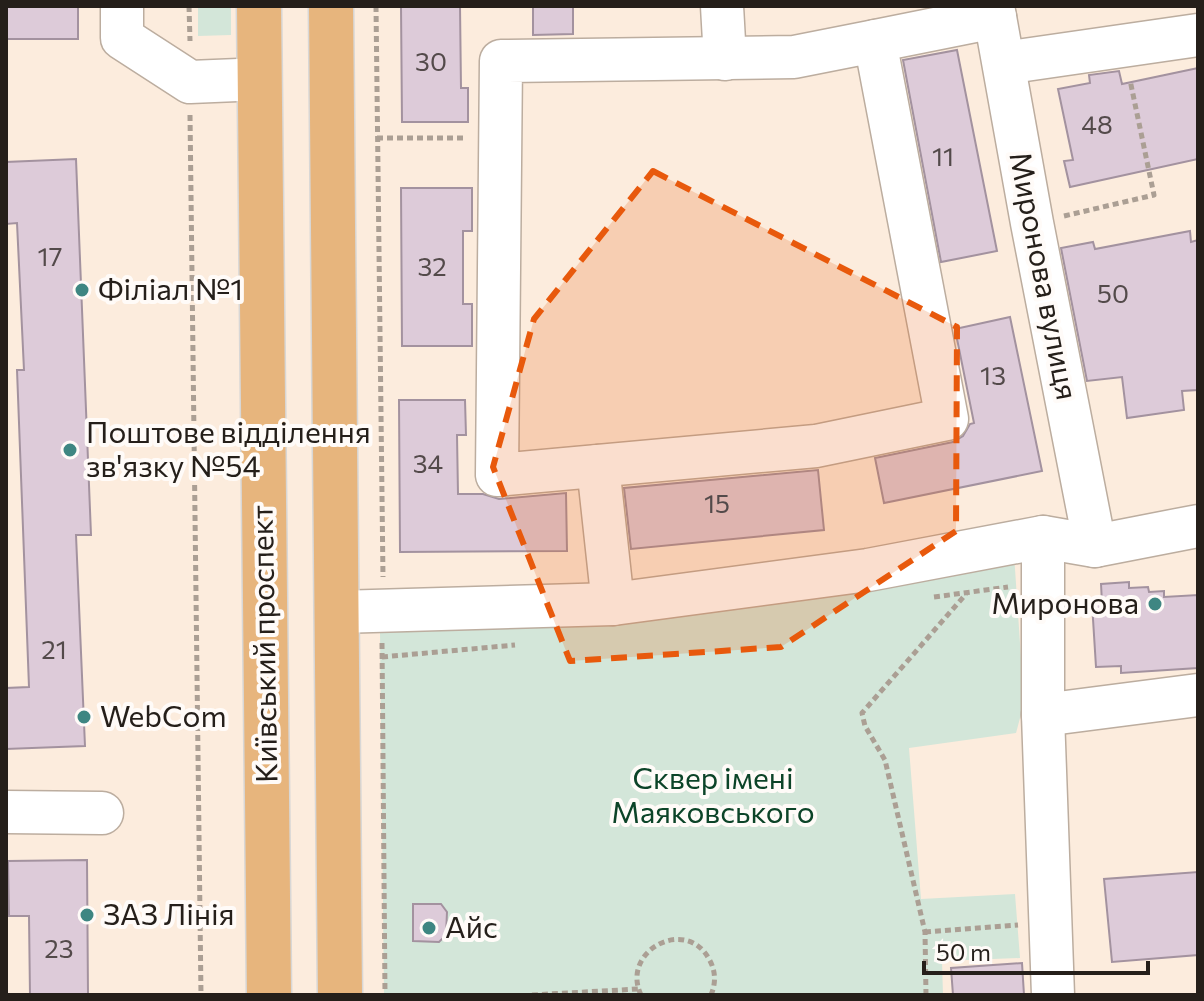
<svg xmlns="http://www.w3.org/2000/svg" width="1204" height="1001" viewBox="0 0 1204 1001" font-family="Commissioner,sans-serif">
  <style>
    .green { fill: #d3e6d9 }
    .building { fill: #ddcbd9; stroke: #a3929f; stroke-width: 2 }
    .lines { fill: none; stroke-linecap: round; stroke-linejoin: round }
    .minor-casing { stroke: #bcad9f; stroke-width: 45 }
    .major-casing { stroke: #d8d7d6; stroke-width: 47 }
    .path { stroke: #ab9f94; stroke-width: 5; stroke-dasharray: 6 4; stroke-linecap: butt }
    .minor { stroke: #fff; stroke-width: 42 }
    .major { stroke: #e7b57d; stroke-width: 44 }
    .marked { fill: #e8590c; fill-opacity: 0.2; stroke: #e8590c; stroke-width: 6; stroke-dasharray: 16 10; stroke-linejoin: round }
    .poi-dot { fill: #3e8682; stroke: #fffbf8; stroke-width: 3 }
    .labels { text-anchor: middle; stroke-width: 8; stroke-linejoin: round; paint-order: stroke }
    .number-label { font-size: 26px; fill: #534a4a }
    .street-label { font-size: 30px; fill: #251f1a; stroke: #fffbf8 }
    .poi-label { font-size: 30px; fill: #251f1a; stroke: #fffbf8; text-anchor: start }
    .park-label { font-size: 30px; fill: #0c4428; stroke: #fffbf8 }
  </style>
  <rect width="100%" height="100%" fill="#fcecdd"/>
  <g class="green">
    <path d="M198 6H231V35L198 36Z"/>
    <path d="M1014 554 1024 703 1016 733 909 748 921 899 1015 894 1020 958 942 961 943 995H384L380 631Z"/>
  </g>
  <g class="building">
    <rect x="6" y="6" width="72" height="33"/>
    <path d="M401 6H460L461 88H468V122H402Z"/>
    <path d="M533 6H573V34L533 35Z"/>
    <path d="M957 50 997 251 941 262 903 60Z"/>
    <path d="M1198 68V159L1070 187 1064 161 1073 160 1058 89 1090 83 1089 75 1119 71 1122 84Z"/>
    <path d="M76 159 91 535H76L85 746 6 749V688L29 687 17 370H24L17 223 6 224V162Z"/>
    <path d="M401 188H472V231H463V304H472V346H402Z"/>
    <path d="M1190 231 1191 242 1198 240V390L1182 391 1184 410 1127 418 1122 377 1087 381 1061 248 1093 242 1095 249Z"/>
    <path d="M1010 317 1042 471 884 503 875 458 953 442 963 436 970 424 974 423 955 329Z"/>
    <path d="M399 400H465L466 435H457L458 494H483L499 499 566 493 567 551 400 552Z"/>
    <path d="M818 470 824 530 631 549 624 488Z"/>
    <path d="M1129 582V588L1148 587 1149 592 1164 591V597L1198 595V668L1121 673V666L1096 667 1092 603H1102L1101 584Z"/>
    <path d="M87 860 88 995H30L29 916H9L8 861Z"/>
    <path d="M1198 872V955L1112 962 1104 879Z"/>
    <path d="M413 904H441L447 912 446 935 439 942 413 941Z"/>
    <path d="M1022 963 1024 995H953L951 968Z"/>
  </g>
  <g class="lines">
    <g class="minor-casing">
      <g id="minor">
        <path d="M122 6V38L190 82 260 79"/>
        <path d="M722 6 725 59"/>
        <path d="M993 6 1032 223 1095 546"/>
        <path d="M875 41 947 419 816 446 497 475 501 61 794 57Z"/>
        <path d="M875 41 995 17"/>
        <path d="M1004 63 1198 35"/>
        <path d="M598 466 613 604"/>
        <path d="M1043 537V715L1053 995"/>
        <path d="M338 612 613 604 868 570 1043 537 1095 546 1198 526"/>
        <path d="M1043 715 1198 695"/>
        <path d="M6 812 102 813"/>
      </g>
    </g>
    <g class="major-casing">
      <g id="major">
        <path d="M259 6 269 995"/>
        <path d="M331 6 340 995"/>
      </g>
    </g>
    <g class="path">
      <path d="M189 6 190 41"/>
      <path d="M376 6 383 577"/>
      <path d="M190 115 201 995"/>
      <path d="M377 138H467"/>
      <path d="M1064 216 1154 195 1130 80"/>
      <path d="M934 597 1008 587"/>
      <path d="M382 643 385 995"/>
      <path d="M382 657 515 645"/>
      <path d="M925 932 1018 925"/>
      <path d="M532 995 638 989"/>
      <path d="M641 995C620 951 686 916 709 959 716 971 716 983 711 995"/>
      <path d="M926 995 925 932 885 760 865 726 862 713 966 594"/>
    </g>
    <use href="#minor" class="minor"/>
    <use href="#major" class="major"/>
  </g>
  <path class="marked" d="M653 171 957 327 956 531 781 647 570 661 493 467 534 319Z"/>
  <g class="poi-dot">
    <circle cx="82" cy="290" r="8"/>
    <circle cx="70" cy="450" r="8"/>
    <circle cx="1155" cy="604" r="8"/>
    <circle cx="84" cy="717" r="8"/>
    <circle cx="87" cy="915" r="8"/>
    <circle cx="429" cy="928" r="8"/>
  </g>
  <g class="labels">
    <g class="number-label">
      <text x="431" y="71">30</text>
      <text x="1097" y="134">48</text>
      <text x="943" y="166">11</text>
      <text x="50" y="266">17</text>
      <text x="432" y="276">32</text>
      <text x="1113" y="303">50</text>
      <text x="993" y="385">13</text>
      <text x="428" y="473">34</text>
      <text x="717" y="513">15</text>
      <text x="54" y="659">21</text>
      <text x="59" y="958">23</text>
    </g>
    <g class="street-label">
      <text transform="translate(1043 276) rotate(79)" y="10">Миронова вулиця</text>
      <text transform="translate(265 644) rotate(-91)" y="10">Київський проспект</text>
    </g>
    <g class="poi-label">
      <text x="98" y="300">Філіал №1</text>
      <text x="86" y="443">Поштове відділення<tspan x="86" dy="34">зв'язку №54</tspan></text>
      <text x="1139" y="614" text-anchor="end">Миронова</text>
      <text x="100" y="727">WebCom</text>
      <text x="103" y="925">ЗАЗ Лінія</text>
      <text x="445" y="938">Айс</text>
    </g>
    <g class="park-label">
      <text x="713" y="789">Сквер імені<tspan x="713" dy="34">Маяковського</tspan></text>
    </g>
  </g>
  <rect width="1204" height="1001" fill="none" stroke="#251f1a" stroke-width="16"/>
  <path d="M924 961v12h224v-12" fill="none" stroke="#251f1a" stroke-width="4"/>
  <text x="936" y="961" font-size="24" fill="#251f1a" stroke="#fffbf8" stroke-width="6" paint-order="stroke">50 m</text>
</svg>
